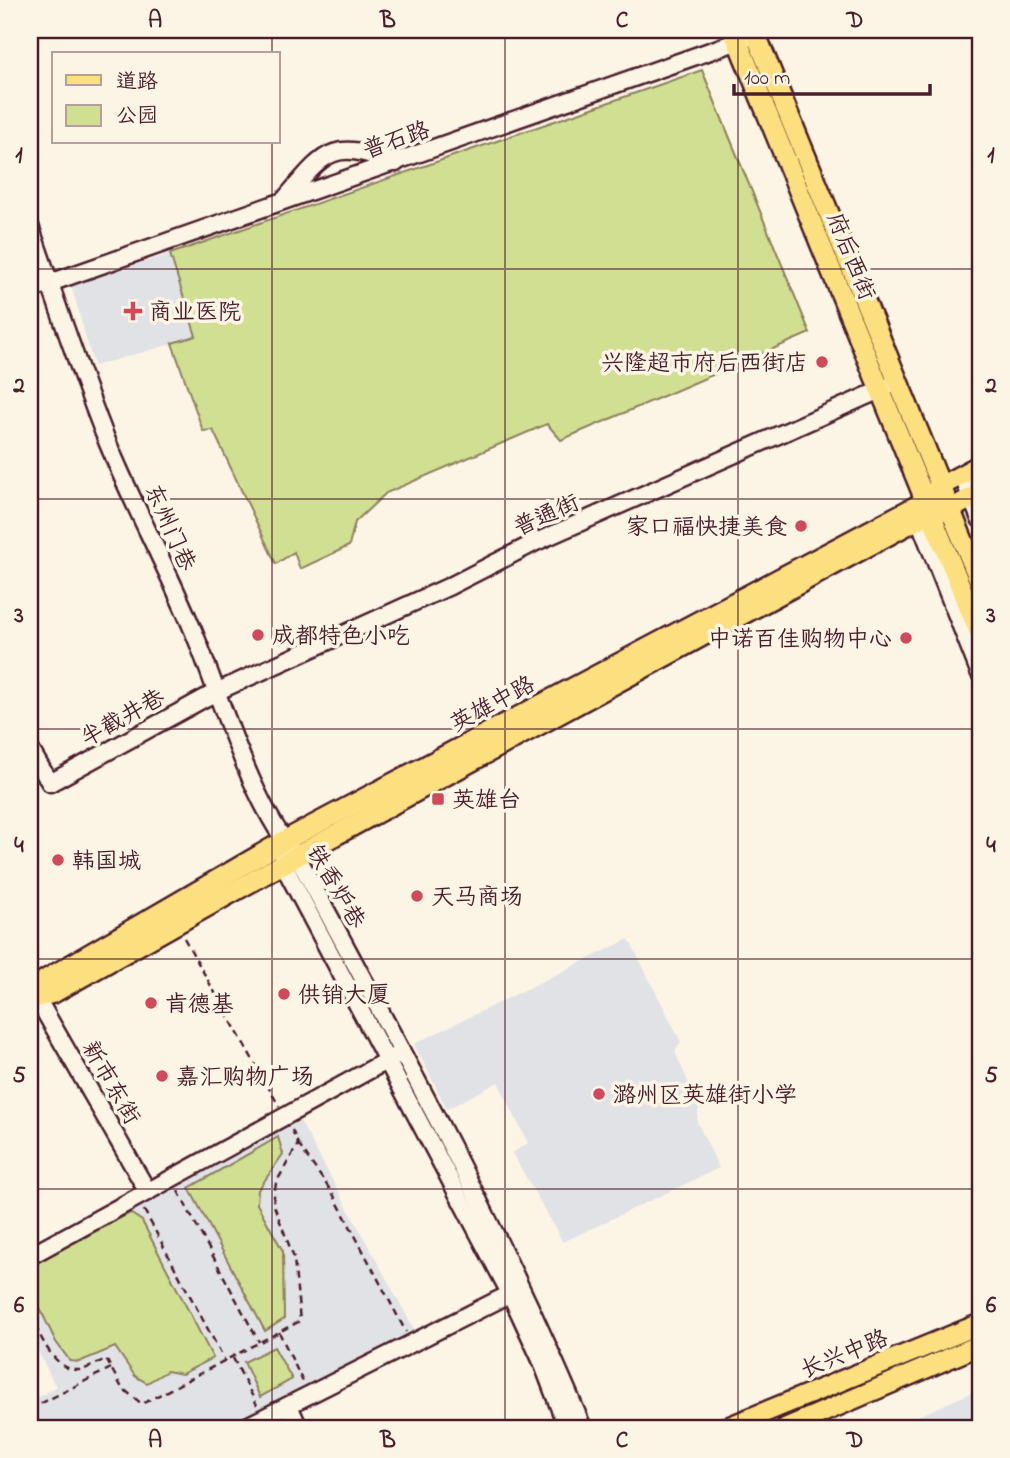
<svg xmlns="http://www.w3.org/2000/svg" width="1010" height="1458" viewBox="0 0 1010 1458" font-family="'Indie Flower','LXGW WenKai TC',sans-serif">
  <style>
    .built { fill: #e0e2e5 }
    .green { fill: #d0df92; stroke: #8d7f5e; stroke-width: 2 }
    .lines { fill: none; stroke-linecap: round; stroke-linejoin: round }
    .minor-casing { stroke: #4a1f2b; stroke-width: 21 }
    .major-casing { stroke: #4a1f2b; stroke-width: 24 }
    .path { stroke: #4a1f2b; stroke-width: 2.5; stroke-dasharray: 7 5; stroke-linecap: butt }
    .minor { stroke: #fcf5e5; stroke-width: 16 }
    .major { stroke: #fce080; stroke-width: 19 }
    .grid { fill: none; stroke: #4a1f2b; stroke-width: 2; stroke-opacity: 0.55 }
    .poi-dot { fill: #d1495b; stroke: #fcf5e5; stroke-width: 2.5 }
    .labels { text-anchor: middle; stroke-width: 7; stroke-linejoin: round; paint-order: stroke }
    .street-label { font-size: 23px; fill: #4a1f2b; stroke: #fcf5e5 }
    .poi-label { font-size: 23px; fill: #4a1f2b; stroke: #fcf5e5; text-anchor: start }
    .neatline { fill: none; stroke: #4a1f2b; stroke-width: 2.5 }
    .grid-label { font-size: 23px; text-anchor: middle; font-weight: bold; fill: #4a1f2b }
  </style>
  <rect width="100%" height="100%" fill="#fcf5e5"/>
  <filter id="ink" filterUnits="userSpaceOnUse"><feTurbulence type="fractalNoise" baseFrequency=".0143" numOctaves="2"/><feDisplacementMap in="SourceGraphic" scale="14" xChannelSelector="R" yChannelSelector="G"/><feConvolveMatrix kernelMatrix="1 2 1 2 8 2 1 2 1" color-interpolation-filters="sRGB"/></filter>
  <g filter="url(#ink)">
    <g class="built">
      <path d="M170 254 196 337 94 366 71 285Z"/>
      <path d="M629 939 681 1042 675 1052 699 1106 697 1122 719 1168 563 1242 512 1153 528 1143 498 1082 447 1109 414 1044Z"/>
      <path d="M300 1121 415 1331 288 1398 223 1428H30V1402L56 1387 30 1335V1264Z"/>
      <path d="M980 1389V1428H890H891Z"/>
    </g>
    <g class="green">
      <path d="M702 70 810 333 561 440 547 424 386 493 355 522 349 546 300 569 294 552 276 564 213 430 203 431 172 343 196 336 170 254Z"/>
      <path d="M278 1137 283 1154 258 1190 257 1204 283 1251 284 1319 265 1331 189 1188Z"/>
      <path d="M130 1213 142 1221 213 1358 182 1374 167 1371 147 1383 135 1376 115 1347 79 1362 70 1361 56 1342 30 1288V1266Z"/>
      <path d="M274 1347 292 1379 260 1397 244 1362Z"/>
    </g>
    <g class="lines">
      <g class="minor-casing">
        <g id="minor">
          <path d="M284 200C327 150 331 139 396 163"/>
          <path d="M30 226C55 298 79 371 107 441 135 510 172 576 199 645 222 704 256 812 297 856 398 1044 501 1230 583 1428"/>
          <path d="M30 290 747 38"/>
          <path d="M962 475 980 519"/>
          <path d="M919 520 980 674"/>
          <path d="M30 749 50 783 216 692 450 586 536 542 889 386"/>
          <path d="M283 854V864L511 1295 542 1362 567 1428"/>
          <path d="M30 986 148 1192"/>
          <path d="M30 1256 397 1055"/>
          <path d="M290 1408 299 1428"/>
          <path d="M243 1428 518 1290"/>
        </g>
      </g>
      <g class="major-casing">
        <g id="major">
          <path d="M733 30 980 634"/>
          <path d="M754 30 980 582"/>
          <path d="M35 996 45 980 284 841 926 501 939 487 980 465"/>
          <path d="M30 999 53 993 297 856 931 512 951 509 980 493"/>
          <path d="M726 1428 980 1324"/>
          <path d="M786 1428 980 1345"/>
        </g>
      </g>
      <g class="path">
        <path d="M184 938 279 1106"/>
        <path d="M298 1144 333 1194 406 1332"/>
        <path d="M178 1191 259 1342"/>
        <path d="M144 1210 225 1361"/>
        <path d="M30 1315C40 1334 53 1372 80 1370 88 1369 99 1362 106 1359L122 1388 142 1404 300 1321 294 1258 273 1203 276 1183 298 1144 292 1130"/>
        <path d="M279 1332 303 1382"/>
        <path d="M233 1358 257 1405"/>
        <path d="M30 1409 111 1368"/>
      </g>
      <use href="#minor" class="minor"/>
      <use href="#major" class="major"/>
    </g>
  </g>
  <path class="grid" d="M272 30V54M505 30V1428M738 30V1428M272 142V1428M30 269H980M30 499H980M30 729H980M30 959H980M30 1189H980"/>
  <g class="poi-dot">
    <path d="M129.5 300.5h7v7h7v7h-7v7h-7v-7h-7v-7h7z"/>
    <circle cx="822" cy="362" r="7"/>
    <circle cx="801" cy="526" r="7"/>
    <circle cx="258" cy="635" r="7"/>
    <circle cx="906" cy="638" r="7"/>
    <rect x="431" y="792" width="14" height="14" rx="3.5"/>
    <circle cx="58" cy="860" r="7"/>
    <circle cx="417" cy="896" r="7"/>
    <circle cx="284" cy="994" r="7"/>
    <circle cx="151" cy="1003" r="7"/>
    <circle cx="162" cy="1076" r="7"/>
    <circle cx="599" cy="1094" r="7"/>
  </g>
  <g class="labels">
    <g class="street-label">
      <text transform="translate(396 139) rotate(-19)" y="8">普石路</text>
      <text transform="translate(852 256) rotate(68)" y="8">府后西街</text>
      <text transform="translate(546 514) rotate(-24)" y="8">普通街</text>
      <text transform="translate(171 527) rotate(66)" y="8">东州门巷</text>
      <text transform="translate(492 703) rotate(-28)" y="8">英雄中路</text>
      <text transform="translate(122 717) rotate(-29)" y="8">半截井巷</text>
      <text transform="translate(337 886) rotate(60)" y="8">铁香炉巷</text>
      <text transform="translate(112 1082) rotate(60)" y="8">新市东街</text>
      <text transform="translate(844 1353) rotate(-22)" y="8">长兴中路</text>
    </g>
    <g class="poi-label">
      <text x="149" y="319">商业医院</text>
      <text x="808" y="370" text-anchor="end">兴隆超市府后西街店</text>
      <text x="787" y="534" text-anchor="end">家口福快捷美食</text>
      <text x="272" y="643">成都特色小吃</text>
      <text x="892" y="646" text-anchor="end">中诺百佳购物中心</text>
      <text x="452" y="807">英雄台</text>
      <text x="72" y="868">韩国城</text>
      <text x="431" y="904">天马商场</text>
      <text x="298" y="1002">供销大厦</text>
      <text x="165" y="1011">肯德基</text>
      <text x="176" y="1084">嘉汇购物广场</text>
      <text x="613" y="1102">潞州区英雄街小学</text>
    </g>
  </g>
  <rect width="1010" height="1458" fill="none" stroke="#fcf5e5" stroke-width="77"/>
  <rect x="52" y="52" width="228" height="91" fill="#fcf5e5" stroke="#b59f9b" stroke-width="2"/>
  <rect x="66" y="75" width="35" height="10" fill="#fce080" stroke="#b59f9b" stroke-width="2"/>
  <text x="116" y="88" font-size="21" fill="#4a1f2b">道路</text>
  <rect x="66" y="105" width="35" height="21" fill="#d0df92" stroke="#b59f9b" stroke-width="2"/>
  <text x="116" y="122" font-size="21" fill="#4a1f2b">公园</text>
  <path d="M734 84v10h196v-10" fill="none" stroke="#4a1f2b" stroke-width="3.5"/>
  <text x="744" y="84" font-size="21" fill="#4a1f2b" stroke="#fcf5e5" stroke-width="5" paint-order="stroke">100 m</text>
  <rect x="38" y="38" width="934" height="1382" class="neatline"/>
  <g class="grid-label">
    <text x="155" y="27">A</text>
    <text x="388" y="27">B</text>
    <text x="622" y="27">C</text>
    <text x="855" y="27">D</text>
    <text x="19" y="162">1</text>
    <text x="991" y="162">1</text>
    <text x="19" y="392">2</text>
    <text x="991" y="392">2</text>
    <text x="19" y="622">3</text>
    <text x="991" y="622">3</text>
    <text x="19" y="852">4</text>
    <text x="991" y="852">4</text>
    <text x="19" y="1082">5</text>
    <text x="991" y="1082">5</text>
    <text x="19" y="1312">6</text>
    <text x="991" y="1312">6</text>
    <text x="155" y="1447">A</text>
    <text x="388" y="1447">B</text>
    <text x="622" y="1447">C</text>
    <text x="855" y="1447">D</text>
  </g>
</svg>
